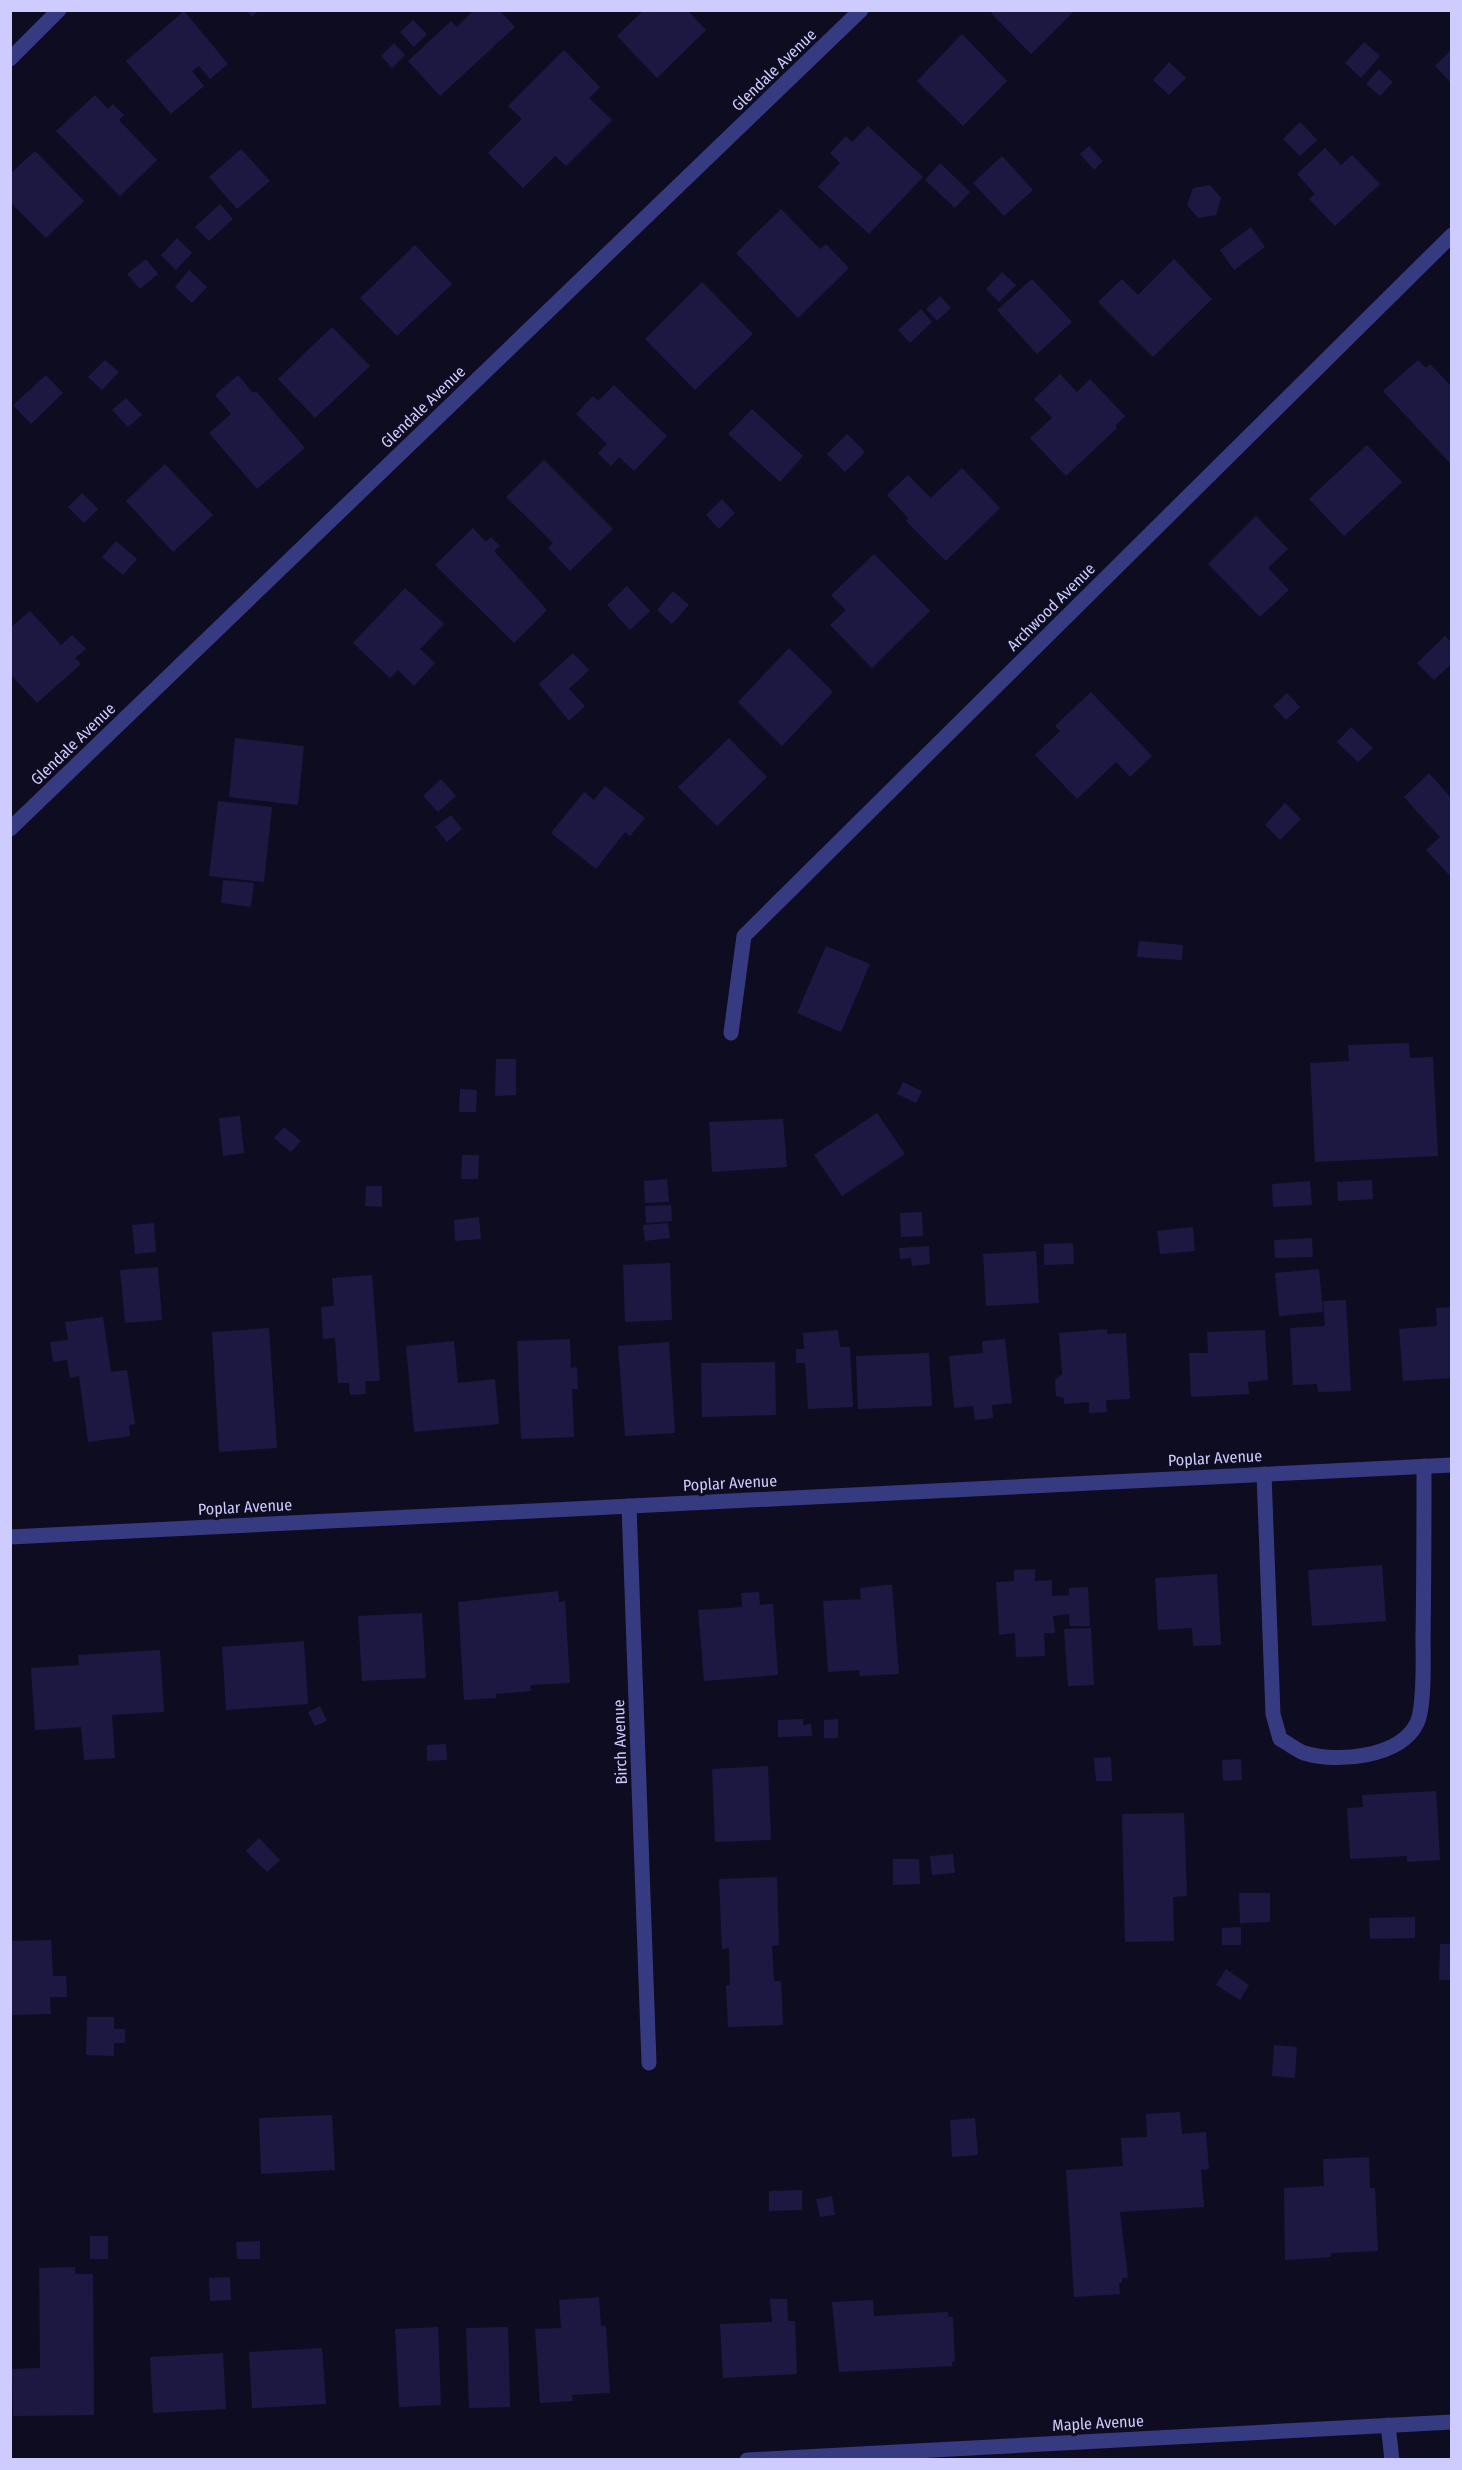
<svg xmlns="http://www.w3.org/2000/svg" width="1462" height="2470" font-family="'Fira Sans Condensed',sans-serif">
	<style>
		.building { fill: #1d1842 }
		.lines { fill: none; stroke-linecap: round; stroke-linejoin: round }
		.minor { stroke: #363a81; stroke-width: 15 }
		.labels { text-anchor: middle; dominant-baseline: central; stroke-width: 6; stroke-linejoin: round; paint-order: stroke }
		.street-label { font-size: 16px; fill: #ceccff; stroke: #0e0c21 }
	</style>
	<rect width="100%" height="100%" fill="#0e0c21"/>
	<g class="building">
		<polygon points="246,10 259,10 252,17"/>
		<polygon points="474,10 499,10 515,27 440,96 408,61 451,21 457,27"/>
		<polygon points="644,10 687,10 706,30 657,78 617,36"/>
		<polygon points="994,10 1075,10 1031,54 991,13"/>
		<polygon points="184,11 228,64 210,79 199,66 192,71 204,86 171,114 126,61"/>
		<polygon points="413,20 427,34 414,47 400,32"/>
		<polygon points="962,34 1007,81 963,126 917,81"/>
		<polygon points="1364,42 1380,56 1361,78 1345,63"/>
		<polygon points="394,43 405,55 392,68 381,56"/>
		<polygon points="1452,49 1452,84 1435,66"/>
		<polygon points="564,50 600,87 589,98 612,120 566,166 555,156 523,188 488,153 522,119 508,106"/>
		<polygon points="1169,62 1186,78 1169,95 1153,80"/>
		<polygon points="1379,69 1393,82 1380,96 1366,84"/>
		<polygon points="95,95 108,109 113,104 124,115 119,120 157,160 120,196 56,131"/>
		<polygon points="1300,122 1317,140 1300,156 1283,139"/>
		<polygon points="868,126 923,177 869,234 818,187 840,163 830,153 846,136 852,142"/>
		<polygon points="1089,146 1103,161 1094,170 1080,154"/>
		<polygon points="1325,148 1341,165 1352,155 1380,184 1335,226 1309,199 1315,194 1297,174"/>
		<polygon points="241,149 270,181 237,209 209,177"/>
		<polygon points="35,151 84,201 46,238 10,202 10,174"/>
		<polygon points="1002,156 1033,190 1004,216 973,183"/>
		<polygon points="940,163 970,192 955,208 925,180"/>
		<polygon points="1210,185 1221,198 1216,215 1198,218 1187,205 1193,188"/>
		<polygon points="220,204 233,219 209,241 195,227"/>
		<polygon points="781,209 820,249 826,244 849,268 798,318 736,253"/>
		<polygon points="1251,227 1265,247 1234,270 1220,250"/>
		<polygon points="177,238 192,253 176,270 161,255"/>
		<polygon points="415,245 452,284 397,336 360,298"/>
		<polygon points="146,259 158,274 140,289 127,274"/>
		<polygon points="1174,259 1212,299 1153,357 1098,302 1122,279 1138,295"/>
		<polygon points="189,270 207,287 192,303 175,287"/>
		<polygon points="1002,272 1016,285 999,302 986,289"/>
		<polygon points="1032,279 1072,322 1037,354 997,310"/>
		<polygon points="702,282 753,334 695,390 645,339"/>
		<polygon points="940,296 951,308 937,321 926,309"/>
		<polygon points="921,309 932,322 910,343 898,330"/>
		<polygon points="332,327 370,366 315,418 278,379"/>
		<polygon points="105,360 119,372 102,390 88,377"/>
		<polygon points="1418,360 1426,368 1430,364 1452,387 1450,463 1383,391"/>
		<polygon points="1060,374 1077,392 1090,379 1125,416 1115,426 1117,428 1066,476 1030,438 1052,418 1034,399"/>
		<polygon points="46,375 63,393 31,424 13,405"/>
		<polygon points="238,375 253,393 256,391 305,448 257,489 209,433 231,414 215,395"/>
		<polygon points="614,385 667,436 634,471 619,457 611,466 598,453 607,444 576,414 593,396 598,401"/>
		<polygon points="126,398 142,415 128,427 112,410"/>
		<polygon points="752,409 803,456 780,482 728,434"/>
		<polygon points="847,434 865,452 845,472 827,454"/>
		<polygon points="1367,445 1402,482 1344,536 1309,499"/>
		<polygon points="544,460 613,529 570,571 548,548 553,543 506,497"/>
		<polygon points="165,464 213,515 173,552 126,501"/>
		<polygon points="962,468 1000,508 946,561 906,521 908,518 887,495 908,475 931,498"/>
		<polygon points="82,493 98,509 84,523 68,507"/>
		<polygon points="722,499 735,513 719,529 706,515"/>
		<polygon points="1256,516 1288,549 1268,568 1289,590 1260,617 1208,564"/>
		<polygon points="473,528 486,542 491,537 500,546 494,551 547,610 514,643 435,565"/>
		<polygon points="116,541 137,559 123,575 102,557"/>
		<polygon points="874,554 930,611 872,668 830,625 846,610 831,595"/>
		<polygon points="627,586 650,611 630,630 607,605"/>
		<polygon points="405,588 444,624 420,649 435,663 414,686 398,670 390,678 353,643"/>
		<polygon points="673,591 689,605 672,624 657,610"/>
		<polygon points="30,611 61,645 72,635 86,649 75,658 81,664 37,703 10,674 10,628"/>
		<polygon points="1445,636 1452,643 1452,663 1434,680 1417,663"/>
		<polygon points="789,648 833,692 782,746 738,702"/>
		<polygon points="573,653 589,670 569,689 585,706 569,721 539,684"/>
		<polygon points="1091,692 1152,756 1130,777 1116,762 1077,799 1035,755 1060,731 1055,726"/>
		<polygon points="1287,693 1300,707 1286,720 1273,706"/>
		<polygon points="1351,727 1373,748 1358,762 1337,742"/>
		<polygon points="235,738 304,746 298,805 229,797"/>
		<polygon points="729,738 767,777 717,826 678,787"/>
		<polygon points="1429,773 1452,799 1452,878 1426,850 1440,837 1404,797"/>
		<polygon points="441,779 456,796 438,812 423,796"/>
		<polygon points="605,786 645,818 630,836 625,832 596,869 551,833 584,792 594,800"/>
		<polygon points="218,801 272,807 264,882 209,876"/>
		<polygon points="1285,803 1301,819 1280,840 1265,825"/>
		<polygon points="451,815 462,829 447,842 435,827"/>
		<polygon points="223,880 254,883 251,907 221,903"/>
		<polygon points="1139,941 1183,945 1182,960 1137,957"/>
		<polygon points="826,946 870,964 841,1032 797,1013"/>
		<polygon points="1409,1043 1410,1058 1433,1057 1438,1156 1315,1162 1310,1063 1349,1061 1348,1045"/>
		<polygon points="496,1059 516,1059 516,1095 495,1096"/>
		<polygon points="903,1082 922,1091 916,1103 897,1094"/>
		<polygon points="460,1089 477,1090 476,1112 459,1112"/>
		<polygon points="877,1113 905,1154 842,1196 814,1155"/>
		<polygon points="240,1116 244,1153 223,1156 219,1118"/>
		<polygon points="783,1119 787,1167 712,1172 709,1122"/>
		<polygon points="284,1127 301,1141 291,1152 274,1138"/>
		<polygon points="462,1155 479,1155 478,1179 461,1179"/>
		<polygon points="667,1179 669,1202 645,1203 644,1181"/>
		<polygon points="1372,1180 1373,1199 1338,1201 1337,1182"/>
		<polygon points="1310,1181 1312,1205 1273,1207 1272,1184"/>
		<polygon points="366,1186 382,1186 382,1207 365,1206"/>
		<polygon points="671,1205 672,1221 646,1223 645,1206"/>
		<polygon points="922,1212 923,1236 901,1237 900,1213"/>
		<polygon points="479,1217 481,1239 455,1241 454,1220"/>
		<polygon points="154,1223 156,1252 135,1254 132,1225"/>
		<polygon points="668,1223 670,1238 645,1241 643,1225"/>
		<polygon points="1193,1227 1195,1251 1160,1254 1157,1231"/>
		<polygon points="1312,1238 1313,1257 1275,1258 1274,1240"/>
		<polygon points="1073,1243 1074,1264 1044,1265 1044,1244"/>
		<polygon points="929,1246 930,1264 912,1266 911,1258 900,1259 899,1248"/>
		<polygon points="1036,1251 1039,1303 986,1306 983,1254"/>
		<polygon points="670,1263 672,1320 625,1322 623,1265"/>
		<polygon points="158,1267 162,1320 125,1323 120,1270"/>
		<polygon points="1319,1269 1323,1312 1279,1316 1275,1273"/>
		<polygon points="372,1275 380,1381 365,1381 366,1394 350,1395 349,1383 338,1383 335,1338 323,1339 321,1307 334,1306 332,1278"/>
		<polygon points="1346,1300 1351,1391 1318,1392 1317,1384 1293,1385 1290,1328 1325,1326 1323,1301"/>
		<polygon points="1452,1307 1452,1378 1403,1381 1399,1329 1437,1326 1436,1308"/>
		<polygon points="103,1317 111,1372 127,1370 135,1424 129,1425 130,1436 88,1442 79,1376 70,1378 67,1360 53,1362 50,1342 68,1340 65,1322"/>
		<polygon points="269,1328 277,1448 219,1452 212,1332"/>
		<polygon points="1107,1329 1107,1334 1126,1333 1130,1399 1106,1400 1107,1412 1093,1413 1089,1413 1089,1402 1064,1404 1064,1398 1056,1396 1055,1380 1062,1374 1059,1333"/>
		<polygon points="838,1330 840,1347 850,1347 853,1407 808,1409 805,1363 796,1363 796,1349 804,1349 803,1333"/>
		<polygon points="1265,1330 1268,1380 1248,1382 1249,1394 1191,1397 1189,1353 1208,1353 1207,1332"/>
		<polygon points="570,1339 571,1368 577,1367 578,1389 572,1389 574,1437 521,1439 517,1341"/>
		<polygon points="1005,1339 1012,1403 992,1405 993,1418 975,1420 973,1406 954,1408 949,1356 983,1353 982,1341"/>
		<polygon points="454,1341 458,1383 495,1379 499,1424 414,1432 406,1346"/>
		<polygon points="669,1342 675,1433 625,1436 618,1346"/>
		<polygon points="929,1353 932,1406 858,1409 856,1356"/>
		<polygon points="775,1362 776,1415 702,1417 701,1363"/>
		<polygon points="1382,1565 1386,1621 1312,1626 1308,1570"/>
		<polygon points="1035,1569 1035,1581 1052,1580 1052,1596 1069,1595 1069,1588 1088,1587 1090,1626 1070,1626 1069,1614 1053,1616 1055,1633 1044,1633 1045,1656 1016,1657 1015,1633 999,1635 996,1582 1014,1581 1014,1570"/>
		<polygon points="1217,1574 1221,1645 1193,1646 1192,1628 1158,1630 1155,1578"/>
		<polygon points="885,1585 892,1585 899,1674 860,1676 859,1670 828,1672 823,1601 861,1599 860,1588"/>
		<polygon points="558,1591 559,1602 565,1601 570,1683 530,1685 531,1691 496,1694 496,1698 464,1700 458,1602"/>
		<polygon points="759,1592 760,1605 773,1604 778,1675 704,1681 698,1610 742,1607 741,1593"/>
		<polygon points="422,1613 426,1678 362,1681 358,1616"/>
		<polygon points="1091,1628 1094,1685 1068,1686 1064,1629"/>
		<polygon points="304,1641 308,1704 226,1710 222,1647"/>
		<polygon points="160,1650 164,1712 112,1715 115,1758 84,1760 81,1727 35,1730 31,1668 79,1665 78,1655"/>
		<polygon points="320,1706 327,1721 315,1726 308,1712"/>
		<polygon points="803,1719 803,1725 811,1724 812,1736 778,1737 778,1720"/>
		<polygon points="838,1719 838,1738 824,1738 824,1720"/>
		<polygon points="446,1744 447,1760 427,1761 427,1745"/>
		<polygon points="1111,1757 1112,1781 1096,1781 1094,1758"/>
		<polygon points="1241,1759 1242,1780 1223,1781 1222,1760"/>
		<polygon points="768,1766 771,1840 715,1842 712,1769"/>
		<polygon points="1436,1791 1440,1860 1407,1862 1407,1856 1350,1859 1347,1808 1363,1807 1362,1795"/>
		<polygon points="1184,1813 1187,1896 1173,1897 1174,1941 1125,1942 1122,1814"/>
		<polygon points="259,1838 280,1860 267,1872 246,1851"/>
		<polygon points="953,1854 955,1873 932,1875 930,1856"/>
		<polygon points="893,1859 919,1859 920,1884 893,1885"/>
		<polygon points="777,1877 779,1945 772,1946 774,1981 781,1981 783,2025 728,2027 726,1985 730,1985 729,1948 722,1949 719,1879"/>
		<polygon points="1239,1893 1270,1893 1270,1922 1240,1923"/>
		<polygon points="1415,1917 1415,1938 1370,1939 1369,1918"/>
		<polygon points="1241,1927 1241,1945 1222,1945 1222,1928"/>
		<polygon points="51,1940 53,1976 66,1976 67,1997 50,1997 51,2014 10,2015 10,1941"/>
		<polygon points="1440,1944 1452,1944 1452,1980 1439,1980"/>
		<polygon points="1226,1969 1249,1985 1240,2000 1216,1985"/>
		<polygon points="87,2017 114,2017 114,2029 125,2029 125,2043 114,2043 114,2056 86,2055"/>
		<polygon points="1274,2045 1297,2047 1295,2078 1272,2076"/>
		<polygon points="1180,2112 1182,2134 1206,2132 1209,2169 1201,2170 1204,2207 1120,2212 1128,2278 1122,2278 1122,2283 1119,2283 1120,2294 1074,2297 1066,2170 1123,2166 1121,2138 1147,2137 1146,2114"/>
		<polygon points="332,2115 335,2170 261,2174 259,2118"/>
		<polygon points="975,2118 978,2155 952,2157 950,2120"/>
		<polygon points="1369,2157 1370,2188 1375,2188 1378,2251 1331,2253 1331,2257 1285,2260 1284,2188 1324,2186 1323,2159"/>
		<polygon points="802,2190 802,2210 769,2211 769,2191"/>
		<polygon points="832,2196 835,2215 820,2217 816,2199"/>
		<rect x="90" y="2236" width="18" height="23"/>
		<polygon points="260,2241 260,2259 237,2259 236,2242"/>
		<polygon points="75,2267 75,2274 93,2274 94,2415 13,2416 12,2369 40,2368 39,2268"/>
		<polygon points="230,2277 231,2300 210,2301 209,2278"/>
		<polygon points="599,2297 601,2326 606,2326 610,2393 572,2395 573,2401 540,2403 535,2329 561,2328 559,2300"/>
		<polygon points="770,2299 787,2299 788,2321 795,2321 797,2374 723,2378 720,2324 772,2322"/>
		<polygon points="873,2300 874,2316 948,2312 948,2317 953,2317 955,2361 952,2362 952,2366 839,2372 832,2302"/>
		<polygon points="438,2327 441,2405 399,2407 395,2329"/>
		<polygon points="508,2327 510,2407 469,2408 466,2328"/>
		<polygon points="322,2348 326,2404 252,2408 249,2352"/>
		<polygon points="223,2353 226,2409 153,2413 150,2357"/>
	</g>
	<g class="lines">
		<g class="minor">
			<polyline points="10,59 59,10"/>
			<polyline points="10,829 861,10"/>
			<polyline points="731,1033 744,936 1452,235"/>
			<path d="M1264,1474l9,240 7,25c8,4 16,11 24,14 32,10 96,5 113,-30 8,-18 6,-65 6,-86 1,-57 1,-114 1,-171"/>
			<polyline points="629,1506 649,2063"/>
			<polyline points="10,1537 1452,1465"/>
			<polyline points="1388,2425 1392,2460"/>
			<polyline points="747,2460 1452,2422"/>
		</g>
	</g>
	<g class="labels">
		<g class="street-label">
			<text transform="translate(774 70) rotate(-44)">Glendale Avenue</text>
			<text transform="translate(423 407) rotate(-44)">Glendale Avenue</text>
			<text transform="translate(1051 607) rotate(-45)">Archwood Avenue</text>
			<text transform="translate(73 744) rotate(-44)">Glendale Avenue</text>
			<text transform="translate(1215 1458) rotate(-3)">Poplar Avenue</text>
			<text transform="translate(730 1483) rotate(-3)">Poplar Avenue</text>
			<text transform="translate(245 1507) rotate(-3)">Poplar Avenue</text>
			<text transform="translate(620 1742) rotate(-92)">Birch Avenue</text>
			<text transform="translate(1098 2423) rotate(-3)">Maple Avenue</text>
		</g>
	</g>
	<rect width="1462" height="2470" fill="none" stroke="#ceccff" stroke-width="24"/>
</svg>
